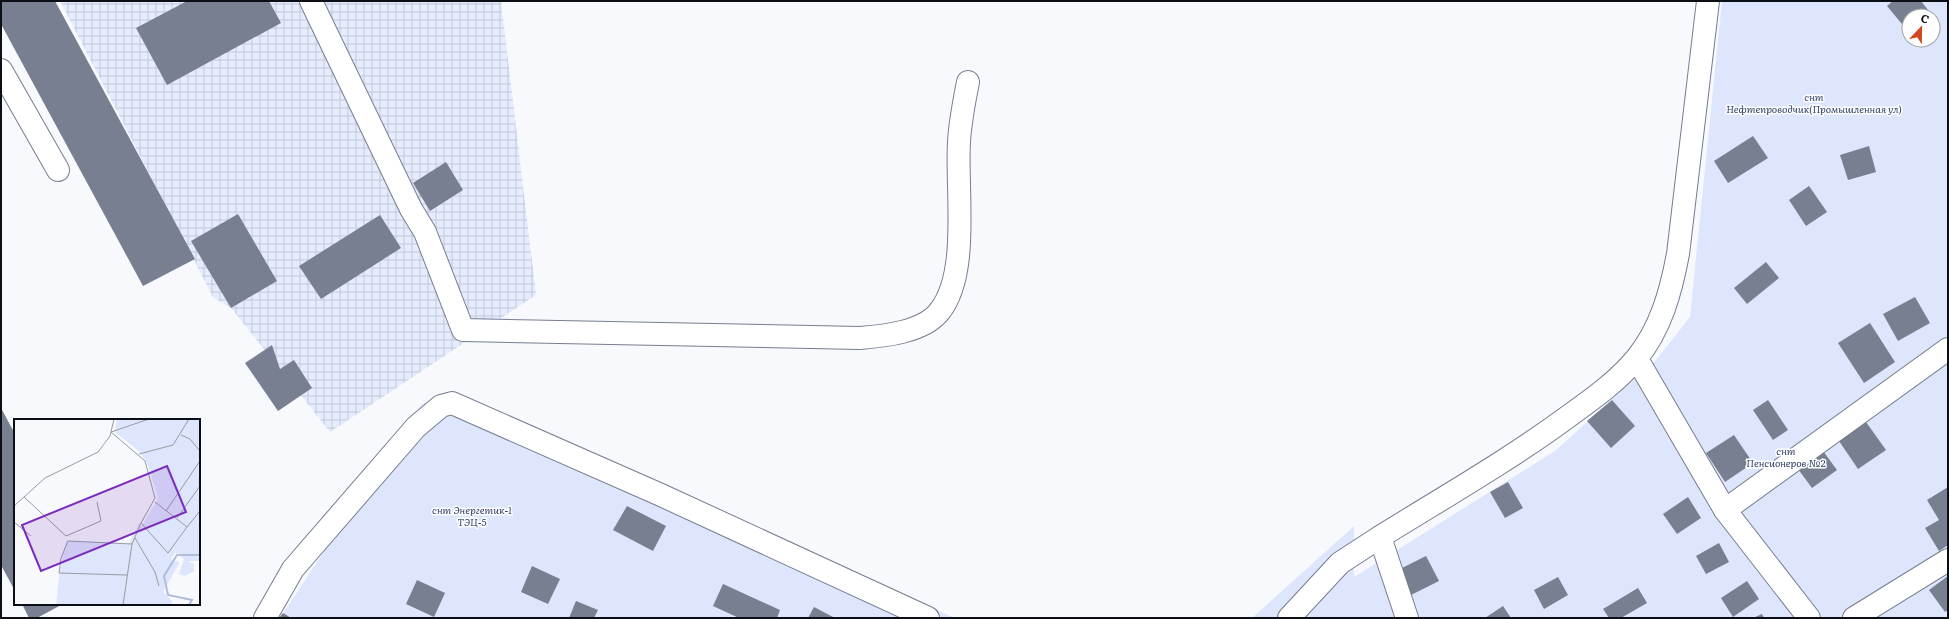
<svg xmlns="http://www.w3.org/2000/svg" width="1949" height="619" font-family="Literata,serif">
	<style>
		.industrial { fill: url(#industrial-grid) }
		.green { fill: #dde6fd; fill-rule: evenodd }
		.building { fill: #777f91 }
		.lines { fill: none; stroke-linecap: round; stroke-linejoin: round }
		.minor-casing { stroke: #767d8f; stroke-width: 24 }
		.minor { stroke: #fff; stroke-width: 22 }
		.labels { text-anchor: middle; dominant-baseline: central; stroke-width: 3; stroke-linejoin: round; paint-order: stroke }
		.park-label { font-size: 10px; font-style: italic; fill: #314068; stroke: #fff }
		.inset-river { fill: none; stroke: #b1bdd9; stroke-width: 2 }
		.inset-road { fill: none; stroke: #999ba0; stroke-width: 1 }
		.view { fill: #7b2cbf; fill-opacity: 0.15; stroke: #7b2cbf; stroke-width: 2 }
		.inset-edge { fill: none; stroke: #0c0e15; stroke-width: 2 }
	</style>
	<defs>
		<pattern id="industrial-grid" width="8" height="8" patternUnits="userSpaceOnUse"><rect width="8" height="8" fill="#e5ecfd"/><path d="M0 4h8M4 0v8" fill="none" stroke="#c3c9d8"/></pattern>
	</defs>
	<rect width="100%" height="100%" fill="#f7f9fd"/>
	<polygon class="industrial" points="60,1 501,1 536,295 330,432 231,308 213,297"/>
	<g class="green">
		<path d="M1722,1h226v617h-696l102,-92v51l201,-126 101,-91 34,-43zM1909,16h24v24h-24z"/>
		<polygon points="447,392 955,618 280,618 421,405"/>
	</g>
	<g class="building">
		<polygon points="1,1 55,1 195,259 143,286 1,24"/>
		<polygon points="187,1 269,1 281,23 167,85 136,28"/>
		<polygon points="1893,1 1921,1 1928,10 1921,16 1909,16 1909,26 1906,29 1887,6"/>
		<polygon points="1753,136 1768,158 1728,183 1714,161"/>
		<polygon points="1869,146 1876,172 1848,180 1840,155"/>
		<polygon points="446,162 463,190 430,211 413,183"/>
		<polygon points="1809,186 1827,212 1806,226 1789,200"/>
		<polygon points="238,214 277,281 231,308 191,241"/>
		<polygon points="380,215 401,248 321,299 299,266"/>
		<polygon points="1766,262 1779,278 1747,304 1734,288"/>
		<polygon points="1915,297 1930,323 1898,341 1883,314"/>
		<polygon points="1870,323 1895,362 1864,383 1838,343"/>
		<polygon points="272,345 280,369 294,360 312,388 278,411 245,363"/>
		<polygon points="1612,400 1635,426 1611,448 1587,421"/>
		<polygon points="1768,400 1788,430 1773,440 1753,410"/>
		<polygon points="1,408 15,434 15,591 1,565"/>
		<polygon points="1866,422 1886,450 1858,469 1839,441"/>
		<polygon points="1734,435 1753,463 1725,482 1706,453"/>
		<polygon points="1823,451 1837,470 1812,488 1798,469"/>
		<polygon points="1508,482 1523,508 1505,518 1490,492"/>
		<polygon points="1948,487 1948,545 1939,551 1925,528 1939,520 1927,500"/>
		<polygon points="1688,497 1701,518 1677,534 1663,514"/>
		<polygon points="627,506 666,526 653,551 613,530"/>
		<polygon points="1719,543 1729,562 1706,574 1696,556"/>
		<polygon points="1426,556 1439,581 1411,595 1398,570"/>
		<polygon points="532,566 560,579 548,604 521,592"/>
		<polygon points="1948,576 1948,610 1945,612 1929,590"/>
		<polygon points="1558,577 1568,595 1544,609 1534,590"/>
		<polygon points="417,580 445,593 434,617 406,604"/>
		<polygon points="1747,581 1759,599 1733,617 1721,598"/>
		<polygon points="723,584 780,610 777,618 739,618 713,606"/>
		<polygon points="1638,588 1647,603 1621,618 1609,618 1603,609"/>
		<polygon points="576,601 598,610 594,618 569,618"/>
		<polygon points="22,604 63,604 37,618 29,618"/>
		<polygon points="1503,606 1511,618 1485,618"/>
		<polygon points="814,607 835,618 808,618"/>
		<polygon points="283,613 291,618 279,618"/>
		<polygon points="1762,614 1764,618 1753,618"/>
	</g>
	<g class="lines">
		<defs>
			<g id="minor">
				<path d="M311,1l100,208 14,23 38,98 397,8c25,-2 63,-6 79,-26 31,-37 17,-122 20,-170 1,-20 5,-40 9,-60"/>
				<polyline points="1,70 58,170"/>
				<polyline points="1637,359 1725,510 1809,618"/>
				<polyline points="1725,510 1948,349"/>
				<polyline points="265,618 293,569 416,427 441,406 452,403 661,495 928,618"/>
				<polyline points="1289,618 1340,563 1380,537"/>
				<path d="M1407,618l-27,-81c61,-38 124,-74 182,-116 26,-19 53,-37 74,-62 25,-30 35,-68 42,-105l30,-253"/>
				<polyline points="1854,618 1948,560"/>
			</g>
		</defs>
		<use href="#minor" class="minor-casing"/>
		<use href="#minor" class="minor"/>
	</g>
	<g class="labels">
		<g class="park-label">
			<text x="1814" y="96">снт<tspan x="1814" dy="12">Нефтепроводчик(Промышленная ул)</tspan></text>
			<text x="1786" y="450">снт<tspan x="1786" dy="12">Пенсионеров №2</tspan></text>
			<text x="472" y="509">снт Энергетик-1<tspan x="472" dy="12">ТЭЦ-5</tspan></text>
		</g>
	</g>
	<g transform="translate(14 419)">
		<rect width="186" height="186" fill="#f7f9fd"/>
		<path d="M103,0h83v142h-12l6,3v7l-9,5 -6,-2 5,-15 -3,-2 2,-3 -8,-1 -4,7 9,2 -17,30 10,10 -3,1 5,2h-119l4,-37 6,-27 63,2 10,-20 2,4 15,-25 2,-4 -10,-33 -8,-13 -25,-20z" fill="#dde6fd"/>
		<path class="inset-river" d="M175,186l3,-5 -24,-5 -4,-19 13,-21h23"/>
		<path class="inset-road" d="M97,13l34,29 10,37 -14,25 27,30 19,-26 -32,-25M97,13l38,-13M167,16l9,4 10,12M125,35l34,-9 16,-26M10,78l42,39 35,-15 -4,-19M0,87l31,-28 53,-26 12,-16 4,-17M152,92l34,-50M163,99l23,-32M0,103l17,14M173,108l13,-16M121,119l20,34 4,14M113,156l-68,-2 2,-15 7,-17 64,3M109,186l9,-61 9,-21"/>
		<path class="view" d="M153,47l19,46 -145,59 -19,-46z"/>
		<rect width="186" height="186" class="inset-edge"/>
	</g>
	<rect width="1949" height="619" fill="none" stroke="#0c0e15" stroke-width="4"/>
	<g transform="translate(1921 28) rotate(22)"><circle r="19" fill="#ffffff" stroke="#9e9fa1"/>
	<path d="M0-3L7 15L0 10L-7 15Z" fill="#d14723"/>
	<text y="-6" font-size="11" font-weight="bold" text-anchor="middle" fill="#0c0e15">С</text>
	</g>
</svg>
